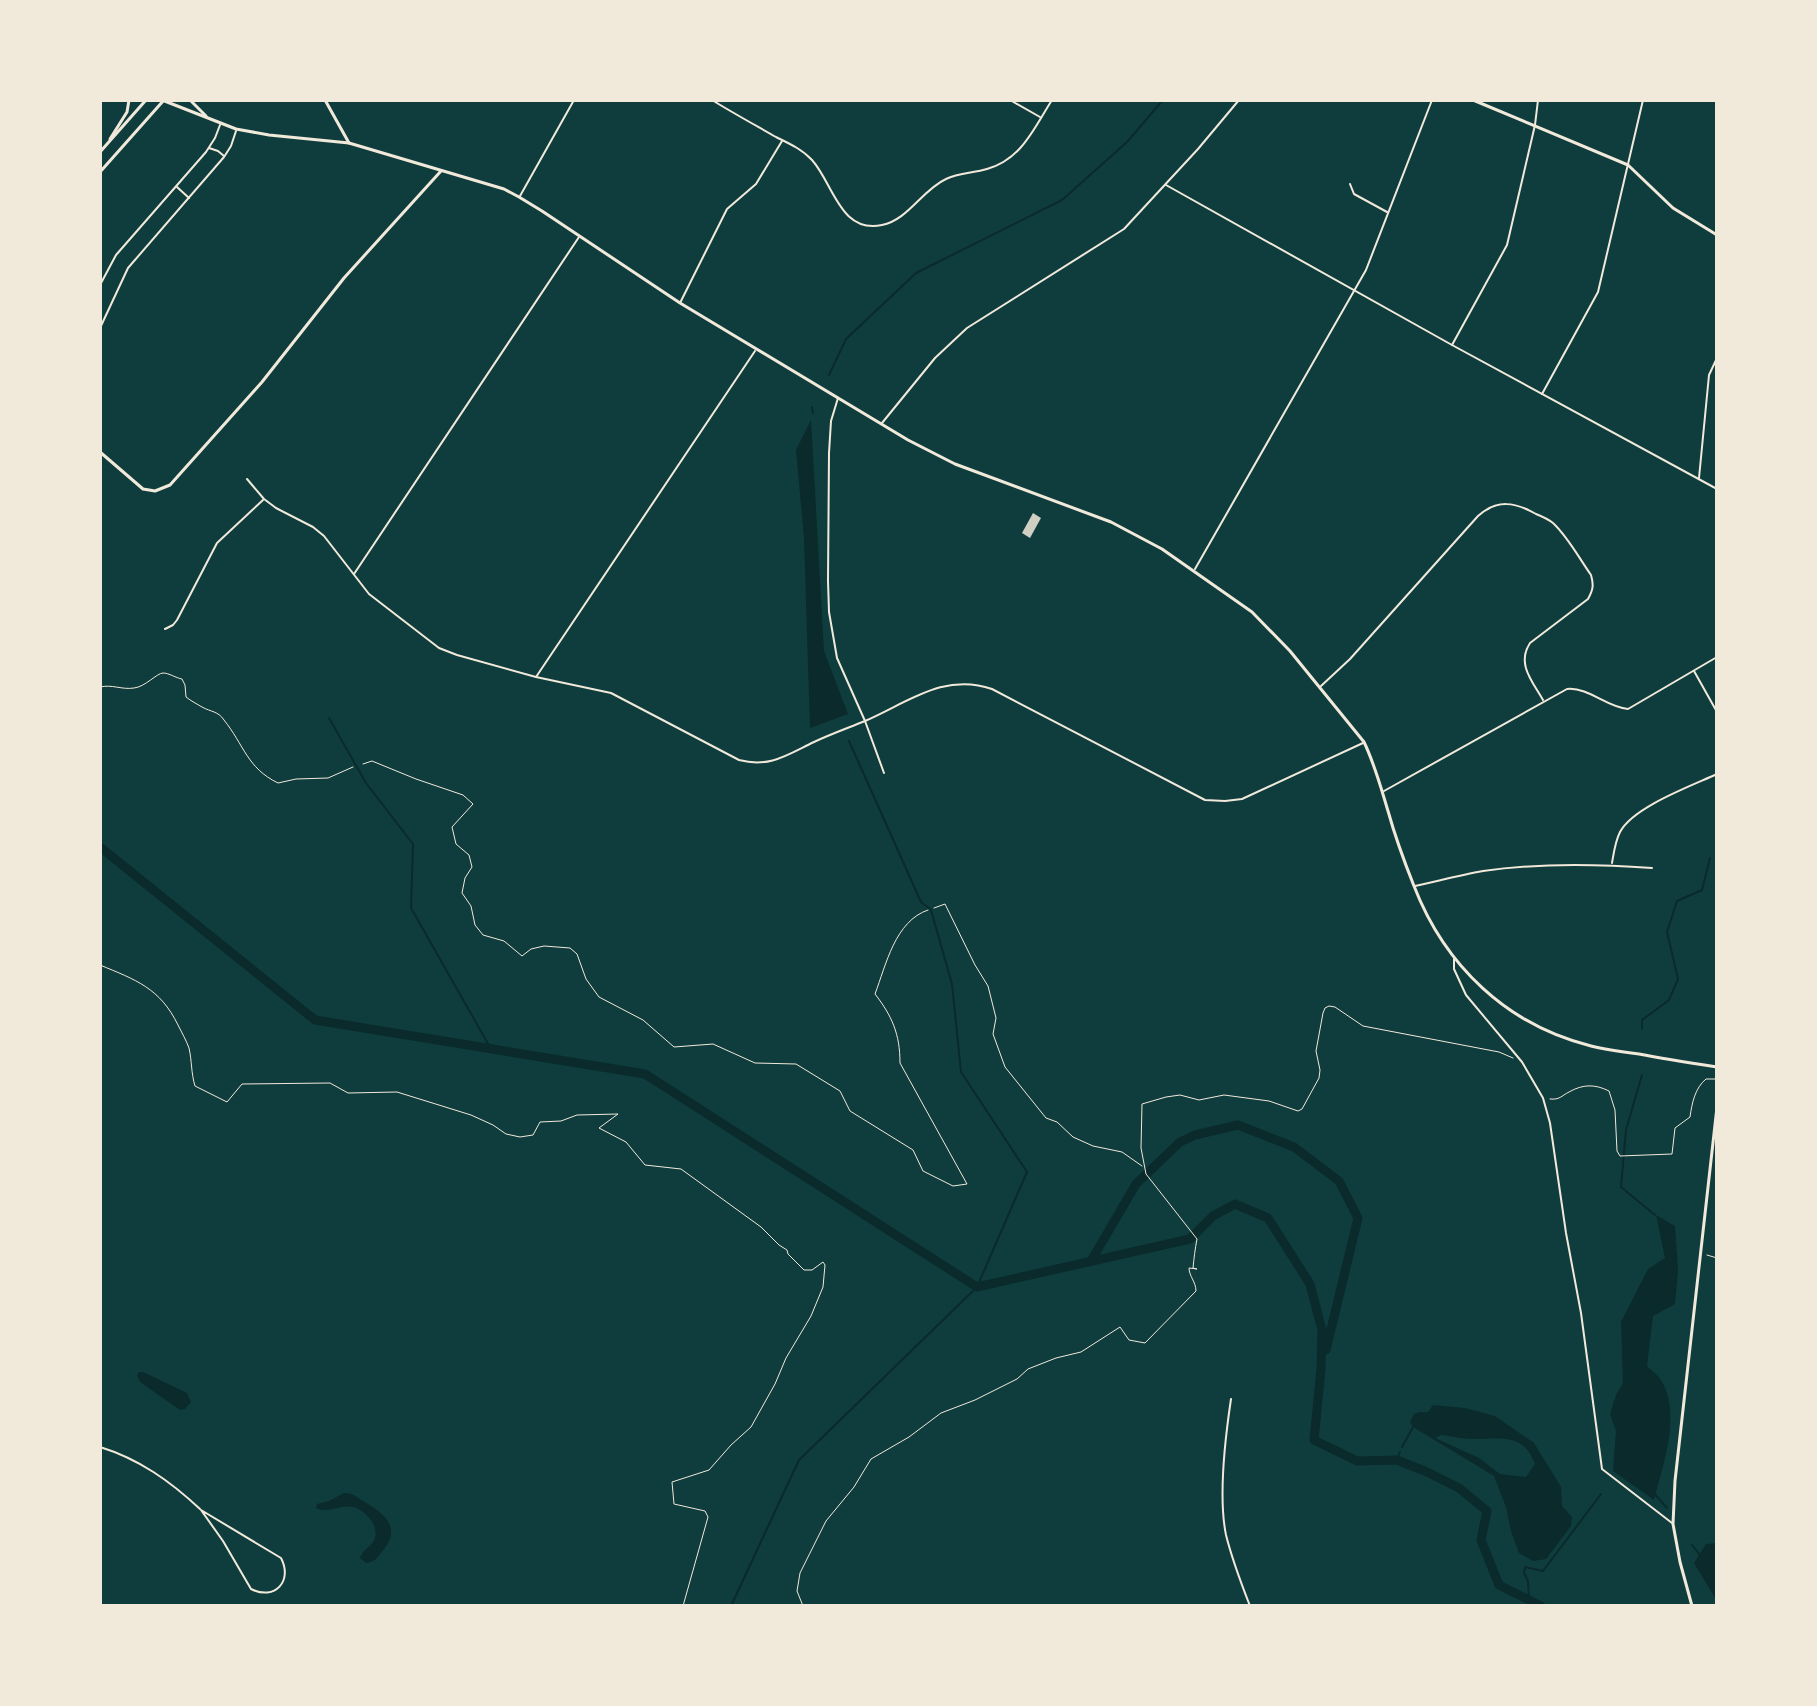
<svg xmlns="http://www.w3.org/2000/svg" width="1817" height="1706" font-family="Jost,sans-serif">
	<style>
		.water { fill: #0a2a2b; fill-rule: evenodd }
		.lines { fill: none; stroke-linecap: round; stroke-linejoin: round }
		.stream { stroke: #0a2a2b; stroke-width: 2 }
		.river { stroke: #0a2a2b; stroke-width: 9 }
		.building { fill: #cfcfc3 }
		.path { stroke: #f1e9da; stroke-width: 1 }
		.minor { stroke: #f1e9da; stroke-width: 2 }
		.tertiary { stroke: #f1e9da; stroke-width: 3 }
		.secondary { stroke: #f1e9da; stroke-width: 3 }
		.primary { stroke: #f1e9da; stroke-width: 3 }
		.trunk { stroke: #f1e9da; stroke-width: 3 }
	</style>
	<rect width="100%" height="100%" fill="#0f3d3e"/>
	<g class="water">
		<polygon points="811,420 824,651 848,714 810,728 804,538 796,450"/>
		<path d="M1656,1215l19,11 3,44 -3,34 -22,12 -6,50c5,5 10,8 14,14 21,34 2,84 -7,120l-41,-29 3,-40 -6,-17 6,-19 7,-12 -2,-61 27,-53 17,-11z"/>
		<polygon points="139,1372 143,1372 187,1393 191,1402 185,1409 180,1410 140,1382 137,1375"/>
		<path d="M1433,1405l32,3 30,8 39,27 27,44 1,19 10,11 -1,9 -25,33 -13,2 -14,-8 -8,-22 -5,-24 -12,-31 -81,-49 -3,-5 4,-8 6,-2h8zM1441,1435c11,1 22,4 33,4 27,0 50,-6 61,25l-9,13 -26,-3 -21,-16 -44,-20z"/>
		<path d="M344,1493c9,0 11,3 17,7 23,13 43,27 20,53 -5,6 -7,9 -15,10l-6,-5c3,-10 12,-11 15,-20 2,-7 -1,-14 -5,-19 -21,-26 -37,-2 -54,-11l1,-4 12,-3z"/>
		<polygon points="1717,1543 1717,1601 1694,1563 1706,1544"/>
	</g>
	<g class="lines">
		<g class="stream">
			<polyline points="829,375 846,339 916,273 1062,200 1127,142 1163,100"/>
			<polyline points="812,407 813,413"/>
			<polyline points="329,718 366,783 413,844 411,908 491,1049"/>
			<polyline points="1642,1029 1642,1020 1669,1000 1678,979 1667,932 1677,901 1702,890 1710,858"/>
			<polyline points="1642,1075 1626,1130 1621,1187 1655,1215"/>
			<polyline points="1402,1447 1413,1427"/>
			<polyline points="1397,1460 1400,1452"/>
			<polyline points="1655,1494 1667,1508"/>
			<polyline points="1692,1545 1700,1555"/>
			<polyline points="1529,1600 1528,1581 1524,1573 1525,1567 1543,1571 1601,1494"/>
			<polyline points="731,1606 799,1460 977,1287 1027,1172 961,1072 952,984 931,910 921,902 849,741"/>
		</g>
		<g class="river">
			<polyline points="100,847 315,1020 645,1074 977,1287 1190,1239 1213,1216 1235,1204 1268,1218 1310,1284 1322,1330 1321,1369 1314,1440 1357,1461 1397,1460 1427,1472 1459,1488 1487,1511 1481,1540 1499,1585 1541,1606"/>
			<polyline points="1091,1261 1136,1184 1180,1142 1195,1135 1238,1125 1294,1147 1339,1181 1358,1218 1326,1350"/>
		</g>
	</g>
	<polygon class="building" points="1033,513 1041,518 1030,538 1022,533"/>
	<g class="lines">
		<g class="path">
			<path d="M100,687c12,-3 22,3 34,1 11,-1 23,-15 29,-15 6,0 13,5 19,6l3,6 1,12c5,4 11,7 16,10 9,5 16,4 22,13 20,25 23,48 54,63l18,-4 32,-1 25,-11"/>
			<path d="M363,764l9,-3 44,18 47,16 10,9 -21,23 4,17 13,11 3,12 -7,11 -3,15 9,13 4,19 8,10 21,6 18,15 9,-7 13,-3 26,2 7,6 9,25 13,18 44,23 31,27 39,-3 42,19 41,1 44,27 10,20 63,39 10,21 30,15 14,-2 -67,-121c0,-29 -8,-47 -25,-69 11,-29 20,-73 53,-84"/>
			<polyline points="934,908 945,904 975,965 988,986 996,1018 993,1034 1005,1067 1046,1118 1057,1122 1073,1137 1093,1146 1122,1152 1142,1166"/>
			<path d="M100,965c36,15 60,23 78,60 4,8 8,15 11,23 3,13 2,25 6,38l32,16 15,-18 88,-1 18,10 49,-1 74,23 22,10 13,9 14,3 13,-2 7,-13 21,-1 16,-6 41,-1 -19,14 27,14 19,23 36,4 80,58 18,18 8,5 1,4 16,16h8l11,-8 2,3 -2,22 -12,29 -25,42 -11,26 -24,43 -20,18 -22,25 -37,12 2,22 31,7 3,6 -25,89"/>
			<path d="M1550,1099c10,1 11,-3 19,-7 14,-8 26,-8 40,-1l6,19 2,41 3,5 52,-2 3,-26 15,-11c2,-14 5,-29 16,-38h11"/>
			<polyline points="1707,1255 1717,1258"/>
			<path d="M803,1606l-6,-15 3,-18 26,-52 28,-34 17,-28 38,-22 32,-24 34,-13 42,-21 11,-10 28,-11 25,-6 39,-25 9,13 16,3 51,-52c0,-9 -7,-15 -7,-23l8,1 -4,-1c1,-10 2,-19 4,-29l-51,-65 -5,-26 1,-44 24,-7 14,-2 19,5 25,-5 45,6 29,10 4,-2 17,-31 1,-8 -4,-19 7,-38 2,-5 4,-2 6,1 28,19 136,26 14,6"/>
		</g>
		<g class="minor">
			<path d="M712,100c21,13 43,25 64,37 12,6 26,12 36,23 21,23 28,74 70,65 26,-5 40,-35 64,-46 12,-6 28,-6 41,-10 35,-10 47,-41 65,-69"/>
			<polyline points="1010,100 1040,117"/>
			<polyline points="209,148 218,151 224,156"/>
			<polyline points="1350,184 1354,194 1387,212"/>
			<polyline points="1166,185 1452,345 1717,489"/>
			<polyline points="177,187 189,198"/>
			<polyline points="520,196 574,100"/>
			<polyline points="100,285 116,255 206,152 215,138 220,125"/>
			<polyline points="680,303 727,209 756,184 782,141"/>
			<polyline points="100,328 128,268 224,157 231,146 236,131"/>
			<polyline points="1452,345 1507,245 1535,125 1538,100"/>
			<polyline points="1542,394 1598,292 1643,100"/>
			<polyline points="838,398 831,421 829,453 828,581 829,612 837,658 865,721 884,773"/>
			<polyline points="882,423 935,358 967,328 1124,229 1198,149 1239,100"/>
			<polyline points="1699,478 1709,375 1717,358"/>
			<path d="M247,479l17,20 12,9 37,19 11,9 45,58 70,54 18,7 79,22 75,16 128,67c31,8 48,-5 75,-18 17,-8 34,-14 51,-21 42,-18 79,-49 127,-32l213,111 20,1 17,-2 121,-56"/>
			<polyline points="1195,569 1366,270 1432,100"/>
			<polyline points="354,574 579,237"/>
			<polyline points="165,629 173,625 177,620 217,543 263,500"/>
			<polyline points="1694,671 1717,712"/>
			<polyline points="536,677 755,351"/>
			<path d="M1321,686l29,-27 128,-143c19,-17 37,-14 58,-2 5,2 12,5 17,9 15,14 26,35 38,52 3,10 2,15 -3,24l-58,44c-14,21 3,39 13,57"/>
			<path d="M1384,791l183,-102c22,-2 39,18 61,20l89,-52"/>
			<path d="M1612,863c2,-11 3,-21 8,-31 13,-25 71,-46 97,-58"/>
			<path d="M1415,886c23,-5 45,-11 68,-15 54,-8 114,-7 169,-3"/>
			<polyline points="1454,959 1454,969 1466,995 1522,1062 1543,1098 1550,1123 1566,1233 1581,1313 1602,1469 1672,1523"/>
			<path d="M1231,1399c-6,40 -13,97 -5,136 6,24 15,48 24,71"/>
			<path d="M100,1447c39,12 70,34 100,62"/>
			<path d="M201,1510l80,48c12,23 -6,43 -30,31l-28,-48z"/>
		</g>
		<g class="tertiary">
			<polyline points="325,100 349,143"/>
			<polyline points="1473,100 1628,165 1673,208 1717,235"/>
			<polyline points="100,452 143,489 155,491 170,485 262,382 344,278 441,171"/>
		</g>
		<g class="secondary">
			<path d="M162,100l74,29 33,6 80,8 155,46 15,8 23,14 138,92 228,137 47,24 156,58 51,27 90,63 38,39 74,91c11,23 17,46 24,69 7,25 16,50 26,75 31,80 93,139 177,160 16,4 32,6 48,8 26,5 52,9 78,13"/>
			<polyline points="190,100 206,116"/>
			<polyline points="110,139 127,112 129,100"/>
		</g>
		<polyline class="primary" points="1692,1606 1680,1562 1673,1524 1675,1481 1717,1107"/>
		<g class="trunk">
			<polyline points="100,152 146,100"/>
			<polyline points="100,172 164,100"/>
		</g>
	</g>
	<rect width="1817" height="1706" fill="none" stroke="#f1e9da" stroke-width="204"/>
</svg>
